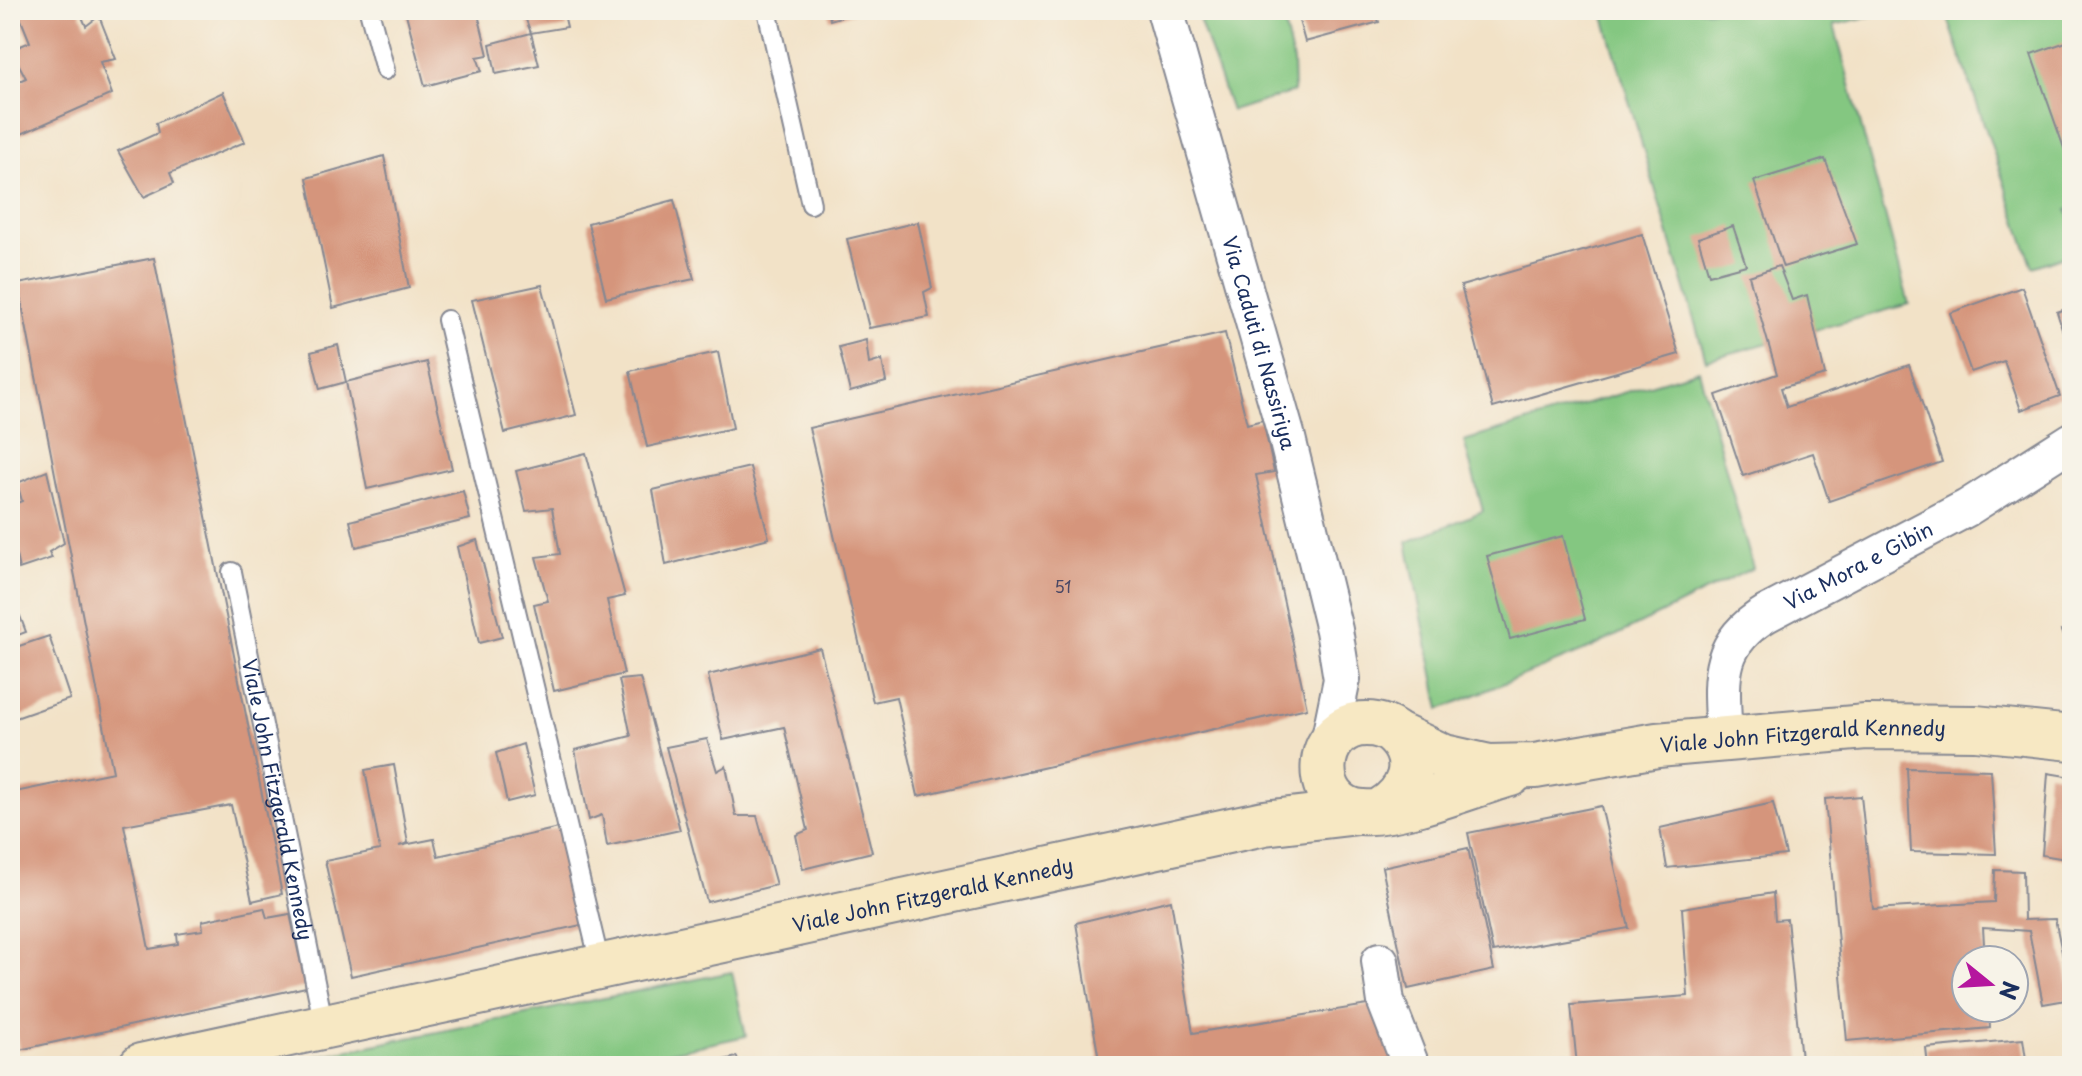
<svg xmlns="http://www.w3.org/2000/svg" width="2082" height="1076" font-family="'Playpen Sans',sans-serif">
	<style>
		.green { fill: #84c781; stroke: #507b70; stroke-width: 2 }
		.building { fill: #d5957b }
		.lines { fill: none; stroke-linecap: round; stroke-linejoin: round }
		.service-casing { stroke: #868892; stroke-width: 22 }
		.minor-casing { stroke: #868892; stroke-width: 40 }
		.secondary-casing { stroke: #868892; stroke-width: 48 }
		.service { stroke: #fff; stroke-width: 18 }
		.minor { stroke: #fff; stroke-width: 36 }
		.secondary { stroke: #f7e8c3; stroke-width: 44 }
		.labels { text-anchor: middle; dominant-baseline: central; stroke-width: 7; stroke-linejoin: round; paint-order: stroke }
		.number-label { font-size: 16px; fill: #4a4865 }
		.street-label { font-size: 20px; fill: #1b2f5e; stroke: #f7f3e8 }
	</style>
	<rect width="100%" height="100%" fill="#f7f3e8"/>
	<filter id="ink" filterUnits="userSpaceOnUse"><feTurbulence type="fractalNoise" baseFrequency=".0125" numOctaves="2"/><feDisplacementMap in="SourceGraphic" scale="16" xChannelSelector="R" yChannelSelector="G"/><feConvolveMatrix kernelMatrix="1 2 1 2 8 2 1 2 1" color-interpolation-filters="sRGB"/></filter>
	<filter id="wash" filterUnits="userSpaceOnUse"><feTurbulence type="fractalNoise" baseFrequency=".006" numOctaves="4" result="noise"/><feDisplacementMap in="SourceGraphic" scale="32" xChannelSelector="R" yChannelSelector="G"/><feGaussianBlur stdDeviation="1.8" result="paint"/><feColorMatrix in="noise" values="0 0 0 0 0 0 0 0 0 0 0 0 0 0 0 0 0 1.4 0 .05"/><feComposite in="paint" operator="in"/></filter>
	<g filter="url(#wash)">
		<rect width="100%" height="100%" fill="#f2e2c7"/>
		<g class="green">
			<polygon points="1196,10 1281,10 1293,62 1294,92 1231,111"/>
			<polygon points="1602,10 1895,10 1834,25 1909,304 1706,360"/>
			<polygon points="1945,10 2072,10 2072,209 2067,210 2072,221 2072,253 2033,267"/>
			<polygon points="1699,370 1753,568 1591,648 1440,709 1407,542 1483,511 1464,441"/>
			<polygon points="732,972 746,1036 606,1066 270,1066"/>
		</g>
		<g id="blocks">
			<g class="building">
				<polygon points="17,10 79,10 86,26 99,16 116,59 100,62 112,94 10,139 10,85 26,78 11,50 30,42"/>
				<polygon points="405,10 477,10 488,55 477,57 482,71 425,86"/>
				<polygon points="550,10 563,10 567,27 531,33 525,17"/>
				<polygon points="828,10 860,10 860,11 830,20"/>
				<polygon points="1296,10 1375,10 1379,22 1305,42"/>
				<polygon points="531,33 539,65 496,74 490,44"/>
				<polygon points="2072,40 2072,171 2031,54"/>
				<polygon points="223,92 245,142 170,173 174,183 144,197 118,151 158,133 156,123"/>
				<polygon points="384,156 409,288 333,308 307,178"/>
				<polygon points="1825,159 1857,244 1783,267 1754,181"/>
				<polygon points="674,200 694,279 606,298 588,223"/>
				<polygon points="918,222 932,288 924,292 929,317 869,328 847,239"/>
				<polygon points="1733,226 1746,265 1709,275 1698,238"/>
				<polygon points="1642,234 1679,354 1493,408 1461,286"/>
				<polygon points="154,258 282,894 252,901 231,805 124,825 149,949 178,944 177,934 203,930 202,921 264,908 267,918 290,914 306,987 19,1050 10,1006 10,969 14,968 10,949 10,793 113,772 18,284"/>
				<polygon points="1779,266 1792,300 1807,295 1825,375 1781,388 1787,407 1909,365 1942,462 1829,501 1813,453 1743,476 1716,395 1777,374 1749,276"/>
				<polygon points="542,285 576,415 505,433 472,300"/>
				<polygon points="2022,287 2060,396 2021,410 2004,361 1971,372 1950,313"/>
				<polygon points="2072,307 2072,358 2071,358 2057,312"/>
				<polygon points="1225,333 1247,424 1263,420 1274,472 1256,475 1307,708 918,796 896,697 873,702 809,428"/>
				<polygon points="866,340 869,364 882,360 886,382 850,392 839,347"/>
				<polygon points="338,345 346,382 320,389 311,352"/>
				<polygon points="718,352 733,428 647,447 630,371"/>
				<polygon points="427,362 452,469 367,489 346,382"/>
				<polygon points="586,453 625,596 607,600 624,674 554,691 534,604 548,601 536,557 560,554 552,508 526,511 516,471"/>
				<polygon points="750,467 769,538 666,565 653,490"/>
				<polygon points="47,471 64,543 49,552 52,558 19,569 10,528 10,506 22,501 17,483"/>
				<polygon points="463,491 470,519 356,547 350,521"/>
				<polygon points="1563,536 1585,619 1510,639 1487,556"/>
				<polygon points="477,540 502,637 479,643 457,547"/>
				<polygon points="20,616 26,632 10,638 10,620"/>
				<polygon points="2072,628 2072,659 2061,631"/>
				<polygon points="49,636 70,699 10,720 10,649"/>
				<polygon points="820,648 872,852 803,869 796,835 808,830 784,727 723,740 708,675"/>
				<polygon points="640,678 680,830 607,846 602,815 589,820 575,750 631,736 619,680"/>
				<polygon points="707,739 717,771 726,766 736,816 757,816 776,885 707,902 666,747"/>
				<polygon points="523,744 535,795 507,802 496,753"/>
				<polygon points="394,765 408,843 399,846 434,839 438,856 567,826 590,923 351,976 325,861 380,850 365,770"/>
				<polygon points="1907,768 1991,770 1996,854 1911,852"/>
				<polygon points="2048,773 2072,777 2072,860 2042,855"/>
				<polygon points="1861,796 1873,909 1994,902 1995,870 2023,871 2024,920 2055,919 2072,999 2043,1004 2029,931 1983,928 1985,960 1966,960 1966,1008 1989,1008 1990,1028 1847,1041 1825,799"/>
				<polygon points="1773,803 1786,855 1667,868 1660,828"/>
				<polygon points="1601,806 1629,928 1493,952 1468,833"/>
				<polygon points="1468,848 1494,970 1408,989 1382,867"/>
				<polygon points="1773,893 1775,920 1787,919 1801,1059 1727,1066 1577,1066 1571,1005 1688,996 1682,908"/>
				<polygon points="1171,900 1193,1033 1386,1002 1411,1066 1100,1066 1076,923"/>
				<polygon points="2023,1039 2027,1066 1928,1066 1926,1048"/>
				<polygon points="737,1057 739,1066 701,1066 701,1065"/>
			</g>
		</g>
	</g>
	<g filter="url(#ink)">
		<use href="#blocks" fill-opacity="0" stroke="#868892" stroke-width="2"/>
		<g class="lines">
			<defs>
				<g id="service">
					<polyline points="369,10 385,70"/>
					<polyline points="767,10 811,204"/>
					<polyline points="447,320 601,968"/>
					<path id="s1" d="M232,572l92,454"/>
				</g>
				<g id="minor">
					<path id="s2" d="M1165,10l121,424 48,196 8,49 -13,64"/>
					<path id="s3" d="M1724,741c-2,-56 -12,-95 42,-127l201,-106 105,-67"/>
					<polyline points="1380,961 1386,1002 1411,1066"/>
				</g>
				<g id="secondary">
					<path id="s4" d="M1397,735l47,22 45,10 46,-1 122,-21 209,-18 110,1 96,10"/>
					<path d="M1383,809c26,-16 38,-46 16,-71 -8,-10 -21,-14 -33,-14 -54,0 -58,83 -4,88 38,3 109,-27 148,-38"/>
					<path id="s5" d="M141,1066l1123,-243 94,-11"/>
				</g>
			</defs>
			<use href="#service" class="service-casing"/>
			<use href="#minor" class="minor-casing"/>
			<use href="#secondary" class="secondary-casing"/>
			<use href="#service" class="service"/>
			<use href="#minor" class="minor"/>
			<use href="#secondary" class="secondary"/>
		</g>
	</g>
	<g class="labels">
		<g class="number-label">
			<text x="1063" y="586">51</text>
		</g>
		<g class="street-label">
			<text stroke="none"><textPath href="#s2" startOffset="346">Via Caduti di Nassiriya</textPath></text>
			<text stroke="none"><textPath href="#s3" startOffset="248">Via Mora e Gibin</textPath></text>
			<text stroke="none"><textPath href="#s4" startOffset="414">Viale John Fitzgerald Kennedy</textPath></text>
			<text stroke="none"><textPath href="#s1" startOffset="232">Viale John Fitzgerald Kennedy</textPath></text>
			<text stroke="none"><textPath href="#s5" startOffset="810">Viale John Fitzgerald Kennedy</textPath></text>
		</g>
	</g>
	<rect width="2082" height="1076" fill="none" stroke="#f7f3e8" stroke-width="40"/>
	<g transform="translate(1990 984) rotate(108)"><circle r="38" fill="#f7f3e8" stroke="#9fa5b1" stroke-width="2"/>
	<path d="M0-6L14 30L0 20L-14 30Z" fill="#b5179e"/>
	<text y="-12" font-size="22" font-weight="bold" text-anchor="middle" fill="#1b2f5e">N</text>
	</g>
</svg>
